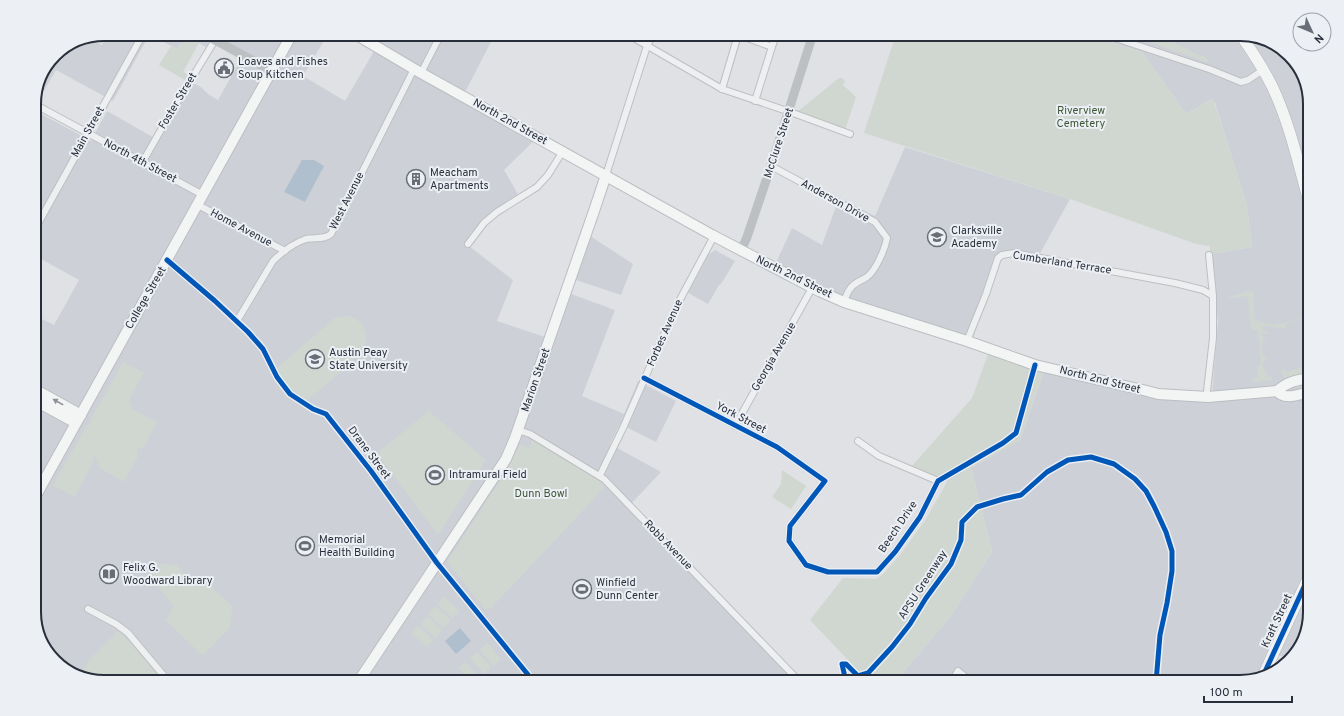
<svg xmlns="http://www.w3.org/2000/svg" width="1344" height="716" font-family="Overpass,sans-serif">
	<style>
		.built { fill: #cdd1d7 }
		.green { fill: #d0d7d0 }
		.water { fill: #afbfce }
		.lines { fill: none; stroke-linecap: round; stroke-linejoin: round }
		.street-casing { stroke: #bdbfc2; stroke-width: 8 }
		.primary-casing { stroke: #bbbec1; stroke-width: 12 }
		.highway-casing { stroke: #b1b4b8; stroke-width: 12 }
		.street { stroke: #eeeff0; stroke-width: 6 }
		.secondary { stroke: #bdc0c3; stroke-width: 9 }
		.primary { stroke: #f3f4f4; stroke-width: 10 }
		.highway { stroke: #f3f4f4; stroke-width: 11 }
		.cycleway-casing { stroke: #eceff4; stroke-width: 8 }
		.cycleway { stroke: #0057b8; stroke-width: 5 }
		.oneway { fill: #8e9298 }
		.labels { text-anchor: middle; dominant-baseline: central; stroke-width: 4; stroke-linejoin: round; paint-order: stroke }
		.poi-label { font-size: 11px; fill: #282f3b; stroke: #eceff4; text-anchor: start }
		.street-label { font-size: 11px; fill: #282f3b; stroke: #eceff4 }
		.park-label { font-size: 11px; fill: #3d5636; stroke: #eceff4 }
		.rim { fill: none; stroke: #282f3b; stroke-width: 2 }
	</style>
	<rect width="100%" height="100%" fill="#dfe1e4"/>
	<g class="built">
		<polygon points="108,34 203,34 201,38 209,43 206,47 188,37 187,35 177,49 160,40 159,40 149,35 113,101 56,70 34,108 34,100 54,57 61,61 66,51 62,49 78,39 88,37 102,45"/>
		<polygon points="210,34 328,34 303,76 345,101 377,46 358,34 481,34 492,40 465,92 541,134 504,170 519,196 482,222 471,233 465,243 513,280 497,321 545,337 581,230 633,264 621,295 576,280 571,294 615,310 582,396 624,414 638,381 676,401 656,442 620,424 610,444 661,472 629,506 796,682 104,682 73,675 46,651 34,616 34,315 54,325 79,280 34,255 34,243 40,234 34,231 34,110 91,141 107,111 158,140 191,82 201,87 208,94 218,100 241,59"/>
		<polygon points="1087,34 1240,34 1271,41 1298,65 1310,100 1310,612 1303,643 1288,658 1277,655 1268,674 1240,682 896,682 899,677 951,616 992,552 971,468 1020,440 1046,366 1146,391 1212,394 1218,321 1210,254 1252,247 1247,206 1215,103 1212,99 1186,114 1142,52"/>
		<polygon points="905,147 1070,199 1038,257 1002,255 967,341 844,302 774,267 792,228 822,245 839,198 875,216"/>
		<polygon points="715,250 735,261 721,284 719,285 708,304 688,293 708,255"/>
	</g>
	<g class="green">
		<polygon points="896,34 1087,34 1142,52 1186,114 1213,99 1228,145 1247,206 1252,247 1210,254 1210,246 1196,244 1070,199 864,133"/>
		<path d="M1137,34h22l5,5 5,1 30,15c4,0 9,3 10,8l-56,-20z"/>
		<polygon points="187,35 189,36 188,37 199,43 183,72 188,75 185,80 159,65 171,46 177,49"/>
		<polygon points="839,78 842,78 845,81 843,85 856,97 845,130 797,112"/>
		<path d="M1250,291l4,1v27c23,11 32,3 54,-5l2,-2v2l-25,10 2,5 -24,-4v7h5l-1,2 -6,-1v3l5,1c-6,8 -7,15 1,23l-5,3 5,14 5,-1v4l-21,2 1,-4h6l-1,-12h4l-3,-36 -7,-1 -3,-33 -17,2 -3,-1z"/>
		<path d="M345,316c7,1 14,3 18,10 3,6 4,11 2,18 -5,13 -46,46 -58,57 -14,-8 -24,-18 -30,-33l58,-50z"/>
		<polygon points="991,346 1046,366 1020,440 971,468 992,552 951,616 899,677 896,682 869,682 810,620 843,578 876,579 883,574 900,555 926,519 947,482 912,466 972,398"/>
		<path d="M1305,361l5,1v11l-25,5c-2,-2 -4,-7 -2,-10l3,4 21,-6 2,-2z"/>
		<polygon points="123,362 144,373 129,400 132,409 157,422 143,448 137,449 138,456 124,482 100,468 95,455 90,468 75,497 53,485 87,425 91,424 90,421"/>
		<polygon points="429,411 486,460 438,535 377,453"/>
		<polygon points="532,440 596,478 605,487 491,608 485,609 448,563 449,559 500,481 519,446 522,444 523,446 529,448 531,445"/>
		<polygon points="782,470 806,486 791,509 772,497 781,484"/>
		<polygon points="154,564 177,565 190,581 207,583 232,606 230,627 203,656 165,620 170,614 170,611 174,607 146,571"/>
		<polygon points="444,597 459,611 453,618 437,604"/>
		<polygon points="435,606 451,620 444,628 428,614"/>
		<polygon points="427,616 442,630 436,638 420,624"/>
		<polygon points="418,626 434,640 427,647 411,633"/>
		<polygon points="118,631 125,637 158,676 151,682 104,682 86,678 84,669 88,661"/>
		<polygon points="487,643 501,659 494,666 480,650"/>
		<polygon points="477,652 491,667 484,674 470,658"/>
		<polygon points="466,662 480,678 475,682 470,682 459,668"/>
	</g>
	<g class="water">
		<polygon points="302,160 314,160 324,166 305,202 284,192"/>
		<polygon points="460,628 471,641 456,654 445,641"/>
	</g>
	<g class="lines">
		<defs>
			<g id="street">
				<polyline points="627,34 722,89 793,113 850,134"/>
				<polyline points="736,34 772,47"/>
				<polyline points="1103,34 1209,69 1241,82 1248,80 1263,70"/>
				<polyline points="421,73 441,34"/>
				<polyline points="722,89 738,35"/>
				<polyline points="755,101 776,34"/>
				<polyline points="34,104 203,195"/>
				<polyline points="142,163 170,114 215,40"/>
				<path d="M771,166l104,56 12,16c-2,11 -11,32 -20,39 -3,2 -6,3 -9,5 -8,4 -11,11 -14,20"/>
				<polyline points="606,175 647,46 653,34"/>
				<polyline points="198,205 285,251"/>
				<polyline points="34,231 143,34"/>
				<polyline points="468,244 484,223 497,212 537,187 548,175 563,151"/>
				<polyline points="167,260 215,301 248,332 263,349 277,377 290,394 313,409 326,414 371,471 437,563 534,682"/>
				<path d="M237,321l36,-60c9,-9 21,-18 33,-22 8,-2 18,1 25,-5l83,-165"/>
				<polyline points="967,341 986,294 998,258 1002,255 1014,253 1175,283 1203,290 1213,296"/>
				<polyline points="644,378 777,447 825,481 790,526 789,541 806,565 828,572 877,572 895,552 920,517 938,481 1003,443 1016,433 1035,365"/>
				<polyline points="1208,397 1207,391 1213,338 1213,296 1209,255"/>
				<polyline points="735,426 812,288"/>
				<polyline points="518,430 530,434 604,479 800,682"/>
				<polyline points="858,441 879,456 938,481"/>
				<polyline points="600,475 623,428 676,307 714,236"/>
				<polyline points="88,609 116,624 128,633 169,682"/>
				<polyline points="952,682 958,671 972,682"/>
			</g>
			<g id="primary">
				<path d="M355,34l66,39 291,162 107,56 25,11 123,39 68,24 112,26 11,3 50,3 69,-6c10,-9 19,-11 33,-13"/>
				<polyline points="34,389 81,415"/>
				<path d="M1277,391c7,10 23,3 33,1"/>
				<polyline points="34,400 76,423"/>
				<polyline points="34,499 292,34"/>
				<polyline points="358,682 506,459 515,438 594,211 606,175"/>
			</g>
			<g id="highway">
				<path d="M1240,34c12,17 23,34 32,52 18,38 27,80 38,120"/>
				<polyline points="1263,676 1310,574"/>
			</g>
		</defs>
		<use href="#street" class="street-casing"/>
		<use href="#primary" class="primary-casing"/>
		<use href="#highway" class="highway-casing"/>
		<use href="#street" class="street"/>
		<g class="secondary">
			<polyline points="204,34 272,71"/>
			<polyline points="741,251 747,237 771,166 813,34"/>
		</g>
		<use href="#primary" class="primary"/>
		<use href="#highway" class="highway"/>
		<defs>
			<g id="cycleway">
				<polyline points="167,260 215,301 248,332 263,349 277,377 290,394 313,409 326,414 371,471 437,563 534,682"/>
				<polyline points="644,378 777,447 825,481 790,526 789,541 806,565 828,572 877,572 895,552 920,517 938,481 1003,443 1016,433 1035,365"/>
				<polyline points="1263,676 1310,574"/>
				<polyline points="846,682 842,664 846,664 858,676 868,673 892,647 910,624 926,598 951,564 961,540 962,522 977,507 1003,499 1021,495 1047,472 1068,460 1091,457 1114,464 1135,479 1146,491 1154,506 1166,532 1172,551 1172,571 1167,603 1160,635 1156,682"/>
			</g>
		</defs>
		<use href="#cycleway" class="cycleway-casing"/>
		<use href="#cycleway" class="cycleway"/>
	</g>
	<defs><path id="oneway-solid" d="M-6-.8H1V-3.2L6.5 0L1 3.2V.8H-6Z"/></defs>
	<use class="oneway" href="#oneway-solid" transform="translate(58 402) rotate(-151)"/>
	<defs>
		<symbol id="civic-ring" viewBox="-11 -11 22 22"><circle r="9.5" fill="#eceff4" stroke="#686d76" stroke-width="1.5"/><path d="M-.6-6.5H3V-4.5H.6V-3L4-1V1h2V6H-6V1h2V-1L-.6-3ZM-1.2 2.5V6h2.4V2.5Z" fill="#686d76"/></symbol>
		<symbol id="building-ring" viewBox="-11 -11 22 22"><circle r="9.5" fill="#eceff4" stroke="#686d76" stroke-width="1.5"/><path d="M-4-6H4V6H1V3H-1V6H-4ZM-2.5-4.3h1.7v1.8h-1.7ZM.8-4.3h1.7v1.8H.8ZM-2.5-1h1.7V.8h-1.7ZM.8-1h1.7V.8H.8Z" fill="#686d76"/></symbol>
		<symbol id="school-ring" viewBox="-11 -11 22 22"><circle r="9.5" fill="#eceff4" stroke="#686d76" stroke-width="1.5"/><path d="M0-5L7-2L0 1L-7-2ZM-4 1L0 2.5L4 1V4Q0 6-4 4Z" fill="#686d76"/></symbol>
		<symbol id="university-ring" viewBox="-11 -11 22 22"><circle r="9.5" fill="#eceff4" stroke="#686d76" stroke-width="1.5"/><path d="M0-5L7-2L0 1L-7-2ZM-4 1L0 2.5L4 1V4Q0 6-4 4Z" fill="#686d76"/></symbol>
		<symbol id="stadium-ring" viewBox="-11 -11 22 22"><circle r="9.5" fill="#eceff4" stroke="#686d76" stroke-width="1.5"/><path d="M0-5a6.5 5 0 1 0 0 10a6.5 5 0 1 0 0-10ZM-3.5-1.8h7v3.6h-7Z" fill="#686d76"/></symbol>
		<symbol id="library-ring" viewBox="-11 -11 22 22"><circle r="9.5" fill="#eceff4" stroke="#686d76" stroke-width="1.5"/><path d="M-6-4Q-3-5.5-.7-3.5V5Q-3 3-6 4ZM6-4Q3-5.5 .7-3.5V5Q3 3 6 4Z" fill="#686d76"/></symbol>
	</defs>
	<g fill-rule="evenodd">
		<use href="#civic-ring" x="213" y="57" width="22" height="22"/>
		<use href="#building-ring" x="405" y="168" width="22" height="22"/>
		<use href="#school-ring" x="926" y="226" width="22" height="22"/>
		<use href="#university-ring" x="304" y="348" width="22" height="22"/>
		<use href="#stadium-ring" x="424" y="464" width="22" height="22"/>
		<use href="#stadium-ring" x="294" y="535" width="22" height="22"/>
		<use href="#library-ring" x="98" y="563" width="22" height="22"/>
		<use href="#stadium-ring" x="571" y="578" width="22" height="22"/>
	</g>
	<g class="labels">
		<g class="poi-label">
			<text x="238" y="62">Loaves and Fishes<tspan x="238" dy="13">Soup Kitchen</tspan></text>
			<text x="430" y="173">Meacham<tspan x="430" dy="13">Apartments</tspan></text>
			<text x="951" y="231">Clarksville<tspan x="951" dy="13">Academy</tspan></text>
			<text x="329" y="353">Austin Peay<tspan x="329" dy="13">State University</tspan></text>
			<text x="449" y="475">Intramural Field</text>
			<text x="319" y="540">Memorial<tspan x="319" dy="13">Health Building</tspan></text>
			<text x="123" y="568">Felix G.<tspan x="123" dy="13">Woodward Library</tspan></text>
			<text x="596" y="583">Winfield<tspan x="596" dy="13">Dunn Center</tspan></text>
		</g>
		<g class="street-label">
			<text transform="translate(178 101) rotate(-59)">Foster Street</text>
			<text transform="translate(510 122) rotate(29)">North 2nd Street</text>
			<text transform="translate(88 132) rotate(-61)">Main Street</text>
			<text transform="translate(779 143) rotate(-72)">McClure Street</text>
			<text transform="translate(140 161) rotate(28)">North 4th Street</text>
			<text transform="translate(347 201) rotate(-63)">West Avenue</text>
			<text transform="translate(835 201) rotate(29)">Anderson Drive</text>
			<text transform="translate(241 228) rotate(28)">Home Avenue</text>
			<text transform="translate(1062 263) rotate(9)">Cumberland Terrace</text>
			<text transform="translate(794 277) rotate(26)">North 2nd Street</text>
			<text transform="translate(146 298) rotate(-60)">College Street</text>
			<text transform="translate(665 333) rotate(-66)">Forbes Avenue</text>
			<text transform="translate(774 357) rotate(-60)">Georgia Avenue</text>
			<text transform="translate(536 380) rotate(-71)">Marion Street</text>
			<text transform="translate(1100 380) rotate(14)">North 2nd Street</text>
			<text transform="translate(741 418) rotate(28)">York Street</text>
			<text transform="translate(369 453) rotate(53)">Drane Street</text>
			<text transform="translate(898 527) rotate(-56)">Beech Drive</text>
			<text transform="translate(668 545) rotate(46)">Robb Avenue</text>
			<text transform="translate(923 585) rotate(-57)">APSU Greenway</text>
			<text transform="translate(1277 621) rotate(-65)">Kraft Street</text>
		</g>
		<g class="park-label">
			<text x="1081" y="111">Riverview<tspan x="1081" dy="13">Cemetery</tspan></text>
			<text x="541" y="494">Dunn Bowl</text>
		</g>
	</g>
	<path d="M0 0H1344V716H0ZM104 41H1240A63 63 0 0 1 1303 104V612A63 63 0 0 1 1240 675H104A63 63 0 0 1 41 612V104A63 63 0 0 1 104 41Z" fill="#eceff4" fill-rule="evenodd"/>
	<path class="rim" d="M104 41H1240A63 63 0 0 1 1303 104V612A63 63 0 0 1 1240 675H104A63 63 0 0 1 41 612V104A63 63 0 0 1 104 41Z"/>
	<g transform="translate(1312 32) rotate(134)"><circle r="19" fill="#eceff4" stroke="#9ea2aa"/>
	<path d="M0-3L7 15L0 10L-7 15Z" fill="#686d76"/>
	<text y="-6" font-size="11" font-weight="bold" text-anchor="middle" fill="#282f3b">N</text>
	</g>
	<path d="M1204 696v6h88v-6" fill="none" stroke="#282f3b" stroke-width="2"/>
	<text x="1210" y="696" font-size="12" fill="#282f3b" stroke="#eceff4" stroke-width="3" paint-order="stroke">100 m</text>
</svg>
